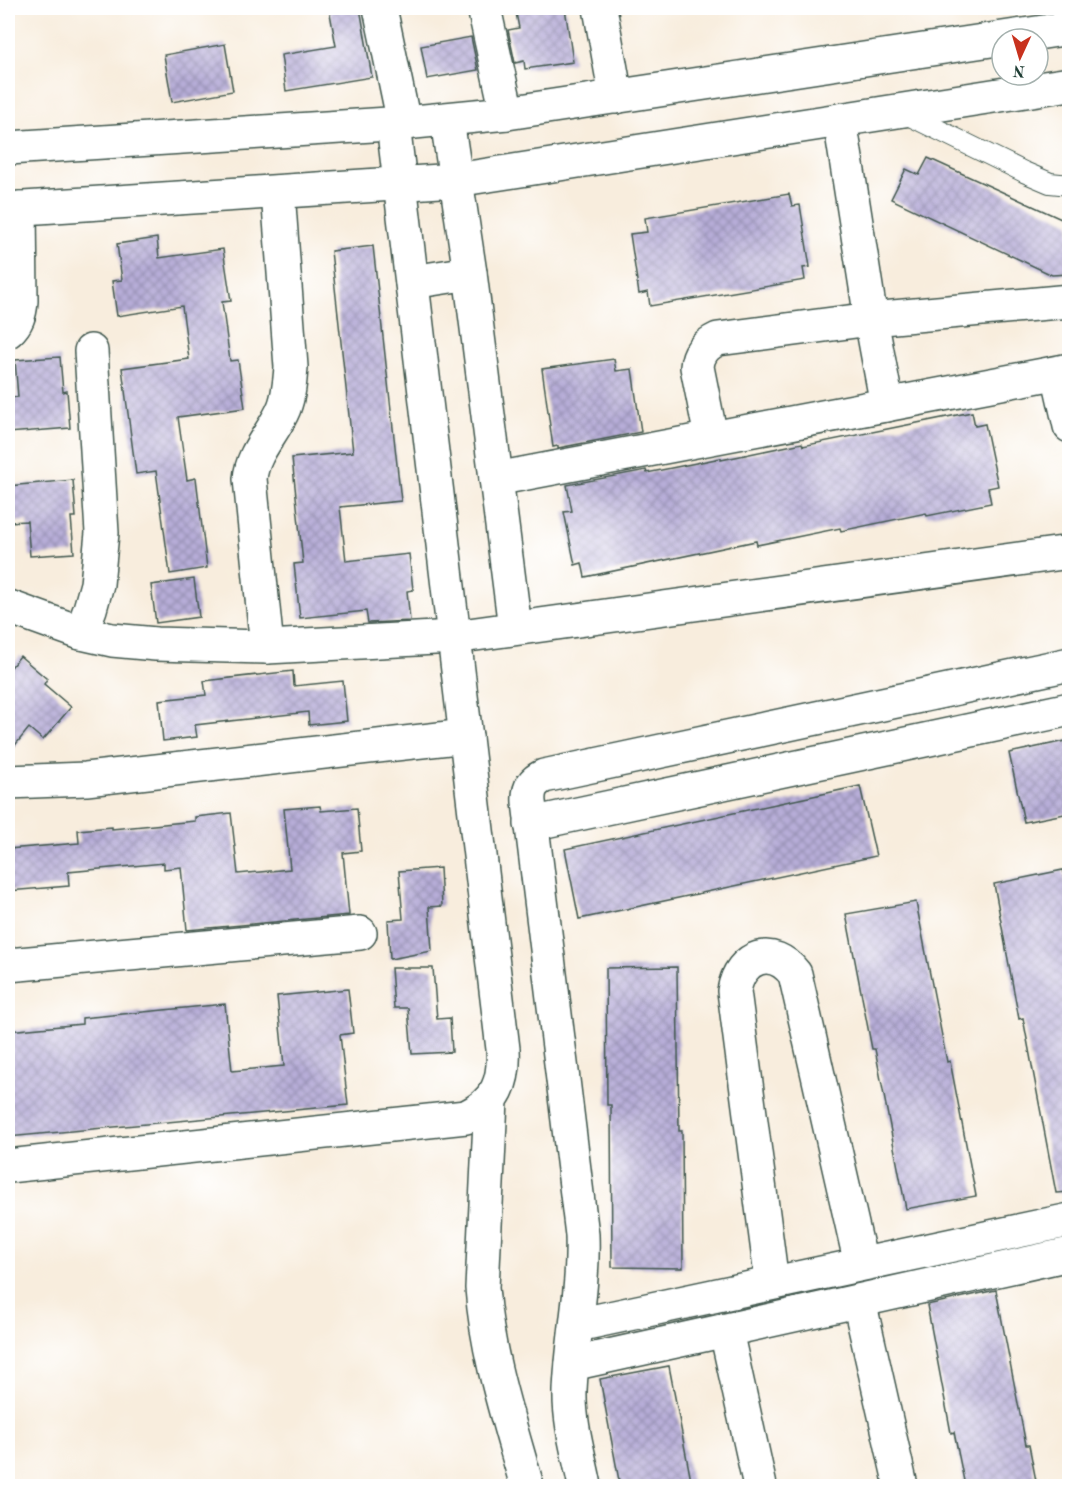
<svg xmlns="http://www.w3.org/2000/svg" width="1077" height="1494" font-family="'Old Standard TT',serif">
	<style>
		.building { fill: url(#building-cross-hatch) }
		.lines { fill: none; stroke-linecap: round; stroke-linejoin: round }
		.lane-casing { stroke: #40574d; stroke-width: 22 }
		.street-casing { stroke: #40574d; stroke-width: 36 }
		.lane { stroke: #fff; stroke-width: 20 }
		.street { stroke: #fff; stroke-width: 33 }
	</style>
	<defs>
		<pattern id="building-cross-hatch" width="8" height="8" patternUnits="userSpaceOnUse" patternTransform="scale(1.5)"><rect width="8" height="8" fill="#b7add8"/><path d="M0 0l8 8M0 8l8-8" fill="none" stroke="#948eb0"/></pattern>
	</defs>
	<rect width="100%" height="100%" fill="#fff"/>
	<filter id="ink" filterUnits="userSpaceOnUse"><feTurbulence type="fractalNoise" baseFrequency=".0167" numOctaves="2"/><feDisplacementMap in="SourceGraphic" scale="12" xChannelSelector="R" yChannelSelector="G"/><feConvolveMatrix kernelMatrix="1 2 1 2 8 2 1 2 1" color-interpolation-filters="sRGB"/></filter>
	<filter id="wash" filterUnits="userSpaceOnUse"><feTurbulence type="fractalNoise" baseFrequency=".008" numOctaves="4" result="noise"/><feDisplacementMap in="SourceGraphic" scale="24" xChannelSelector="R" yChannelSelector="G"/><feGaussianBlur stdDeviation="1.35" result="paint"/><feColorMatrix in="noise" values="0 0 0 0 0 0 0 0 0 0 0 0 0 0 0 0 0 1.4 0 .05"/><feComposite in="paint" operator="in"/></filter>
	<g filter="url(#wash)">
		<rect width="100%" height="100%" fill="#f8eddd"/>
		<g id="blocks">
			<g class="building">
				<polygon points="329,8 360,8 372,77 286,91 281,55 336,46"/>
				<polygon points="515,8 565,8 573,62 525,69 524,61 515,63 508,30 519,28"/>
				<polygon points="471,37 478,70 427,79 421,46"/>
				<polygon points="225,44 233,91 172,102 164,55"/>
				<polygon points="928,158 1070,223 1070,274 1052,275 891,199 906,169 919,175"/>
				<polygon points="789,194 792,206 800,205 810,267 803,268 805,280 650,306 648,292 639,294 630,234 647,232 645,218"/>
				<polygon points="157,238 159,258 223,249 231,301 222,302 230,361 238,360 245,408 178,417 187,480 196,478 207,568 170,574 156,471 136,474 122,368 189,359 182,306 117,316 112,281 122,280 117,244"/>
				<polygon points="373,246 401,501 340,507 346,561 409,554 413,590 407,591 410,621 368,623 366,611 300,618 294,564 303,563 292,458 353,452 331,251"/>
				<polygon points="60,357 63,392 67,391 70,428 8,433 8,398 18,397 15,360"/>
				<polygon points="614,359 616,371 632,369 641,432 558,448 558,446 553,447 542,369"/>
				<polygon points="972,412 975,426 985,424 998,486 988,488 991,503 927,516 926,513 841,531 840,528 757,545 756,541 585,577 582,563 575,565 564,512 572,511 567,485 646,470 647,473 721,458 721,460 802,443 803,446"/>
				<polygon points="73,480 76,517 71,517 74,553 30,556 27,521 8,522 8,486"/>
				<polygon points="194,579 199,617 156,623 151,585"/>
				<polygon points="20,656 47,679 44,684 71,707 43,740 29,728 8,754 8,671"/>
				<polygon points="293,671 294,686 343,681 347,721 309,725 308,712 195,725 197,737 163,741 159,700 206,695 204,681"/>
				<polygon points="1070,740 1070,813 1024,822 1009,753"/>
				<polygon points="860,786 876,856 579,919 565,849"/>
				<polygon points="320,806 321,811 357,808 361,851 343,853 349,915 187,930 181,867 164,869 164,863 68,872 69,886 8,891 8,849 79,843 78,830 112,827 112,829 195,821 195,817 231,813 238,874 290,869 284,809"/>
				<polygon points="440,868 442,906 429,907 432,951 390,959 388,920 403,919 399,871"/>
				<polygon points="1063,870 1070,905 1070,1192 1056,1193 1023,1018 1019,1019 994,884"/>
				<polygon points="916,902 947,1062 950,1061 976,1196 906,1209 875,1049 872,1049 846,914"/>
				<polygon points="677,967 679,1131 682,1131 683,1268 612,1267 611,1105 607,1105 606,968"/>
				<polygon points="391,968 433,968 437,1019 450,1018 452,1052 412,1054 408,1008 394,1008"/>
				<polygon points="348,989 353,1033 340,1035 348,1105 8,1137 8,1031 82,1024 82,1018 225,1004 232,1071 284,1066 277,996"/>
				<polygon points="996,1290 1026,1445 1029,1445 1037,1486 965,1486 954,1432 951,1433 927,1305"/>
				<polygon points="669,1366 692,1486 620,1486 600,1379"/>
			</g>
		</g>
	</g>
	<g filter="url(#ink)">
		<use href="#blocks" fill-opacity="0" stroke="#40574d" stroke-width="1.5"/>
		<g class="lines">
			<defs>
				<polyline id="lane" points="902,112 1024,172 1050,183 1070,185"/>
				<g id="street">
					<polyline points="380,8 404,123"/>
					<polyline points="484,8 507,113"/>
					<polyline points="600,8 616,97"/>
					<polyline points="447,120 470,273 515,628"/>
					<polyline points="840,120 871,319 887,405"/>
					<polyline points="8,148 404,123 507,113 1070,28"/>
					<polyline points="8,209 456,180 1070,84"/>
					<polyline points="412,282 470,273"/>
					<path d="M8,331c9,-8 12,-17 13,-30l-1,-93"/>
					<polyline points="1058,373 1070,426"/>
					<path d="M711,437l-14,-70c1,-14 8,-22 21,-28l153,-20 199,-18"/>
					<polyline points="496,479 1070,370"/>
					<polyline points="9,607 81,633 112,640 156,644 267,647 454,637 1070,552"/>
					<polyline points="81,633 90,609 97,584 102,533 91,351"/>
					<path d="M267,647l-17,-168c2,-27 24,-46 34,-71 5,-13 6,-27 7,-41l-13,-175"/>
					<polyline points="8,782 86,779 466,736"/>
					<polyline points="531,824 1070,709"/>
					<polyline points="8,965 360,933"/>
					<path d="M491,1100l-9,188c5,68 27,133 45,198"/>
					<path d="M8,1166l458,-49c31,-15 39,-35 37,-68l-110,-925"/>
					<path d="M772,1283l-38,-292c6,-36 39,-46 61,-17l66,290"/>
					<polyline points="859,1301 901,1486"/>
					<polyline points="577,1325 1070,1220"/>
					<polyline points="726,1331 760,1486"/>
					<polyline points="572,1364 1070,1254"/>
					<path d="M585,1486c-6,-31 -16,-63 -15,-95 2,-52 14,-103 12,-156l-53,-433c-1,-13 4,-21 15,-26l526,-112"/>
				</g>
			</defs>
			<use href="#lane" class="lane-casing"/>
			<use href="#street" class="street-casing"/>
			<use href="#lane" class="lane"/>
			<use href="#street" class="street"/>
		</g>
	</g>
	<rect width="1077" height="1494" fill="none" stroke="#fff" stroke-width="30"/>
	<g transform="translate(1020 57) rotate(184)"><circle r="28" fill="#ffffff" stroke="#a5b1ae" stroke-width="1.5"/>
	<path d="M0-4.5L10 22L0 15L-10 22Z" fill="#c8321e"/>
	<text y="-9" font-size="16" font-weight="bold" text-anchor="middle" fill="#1f3d34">N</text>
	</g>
</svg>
